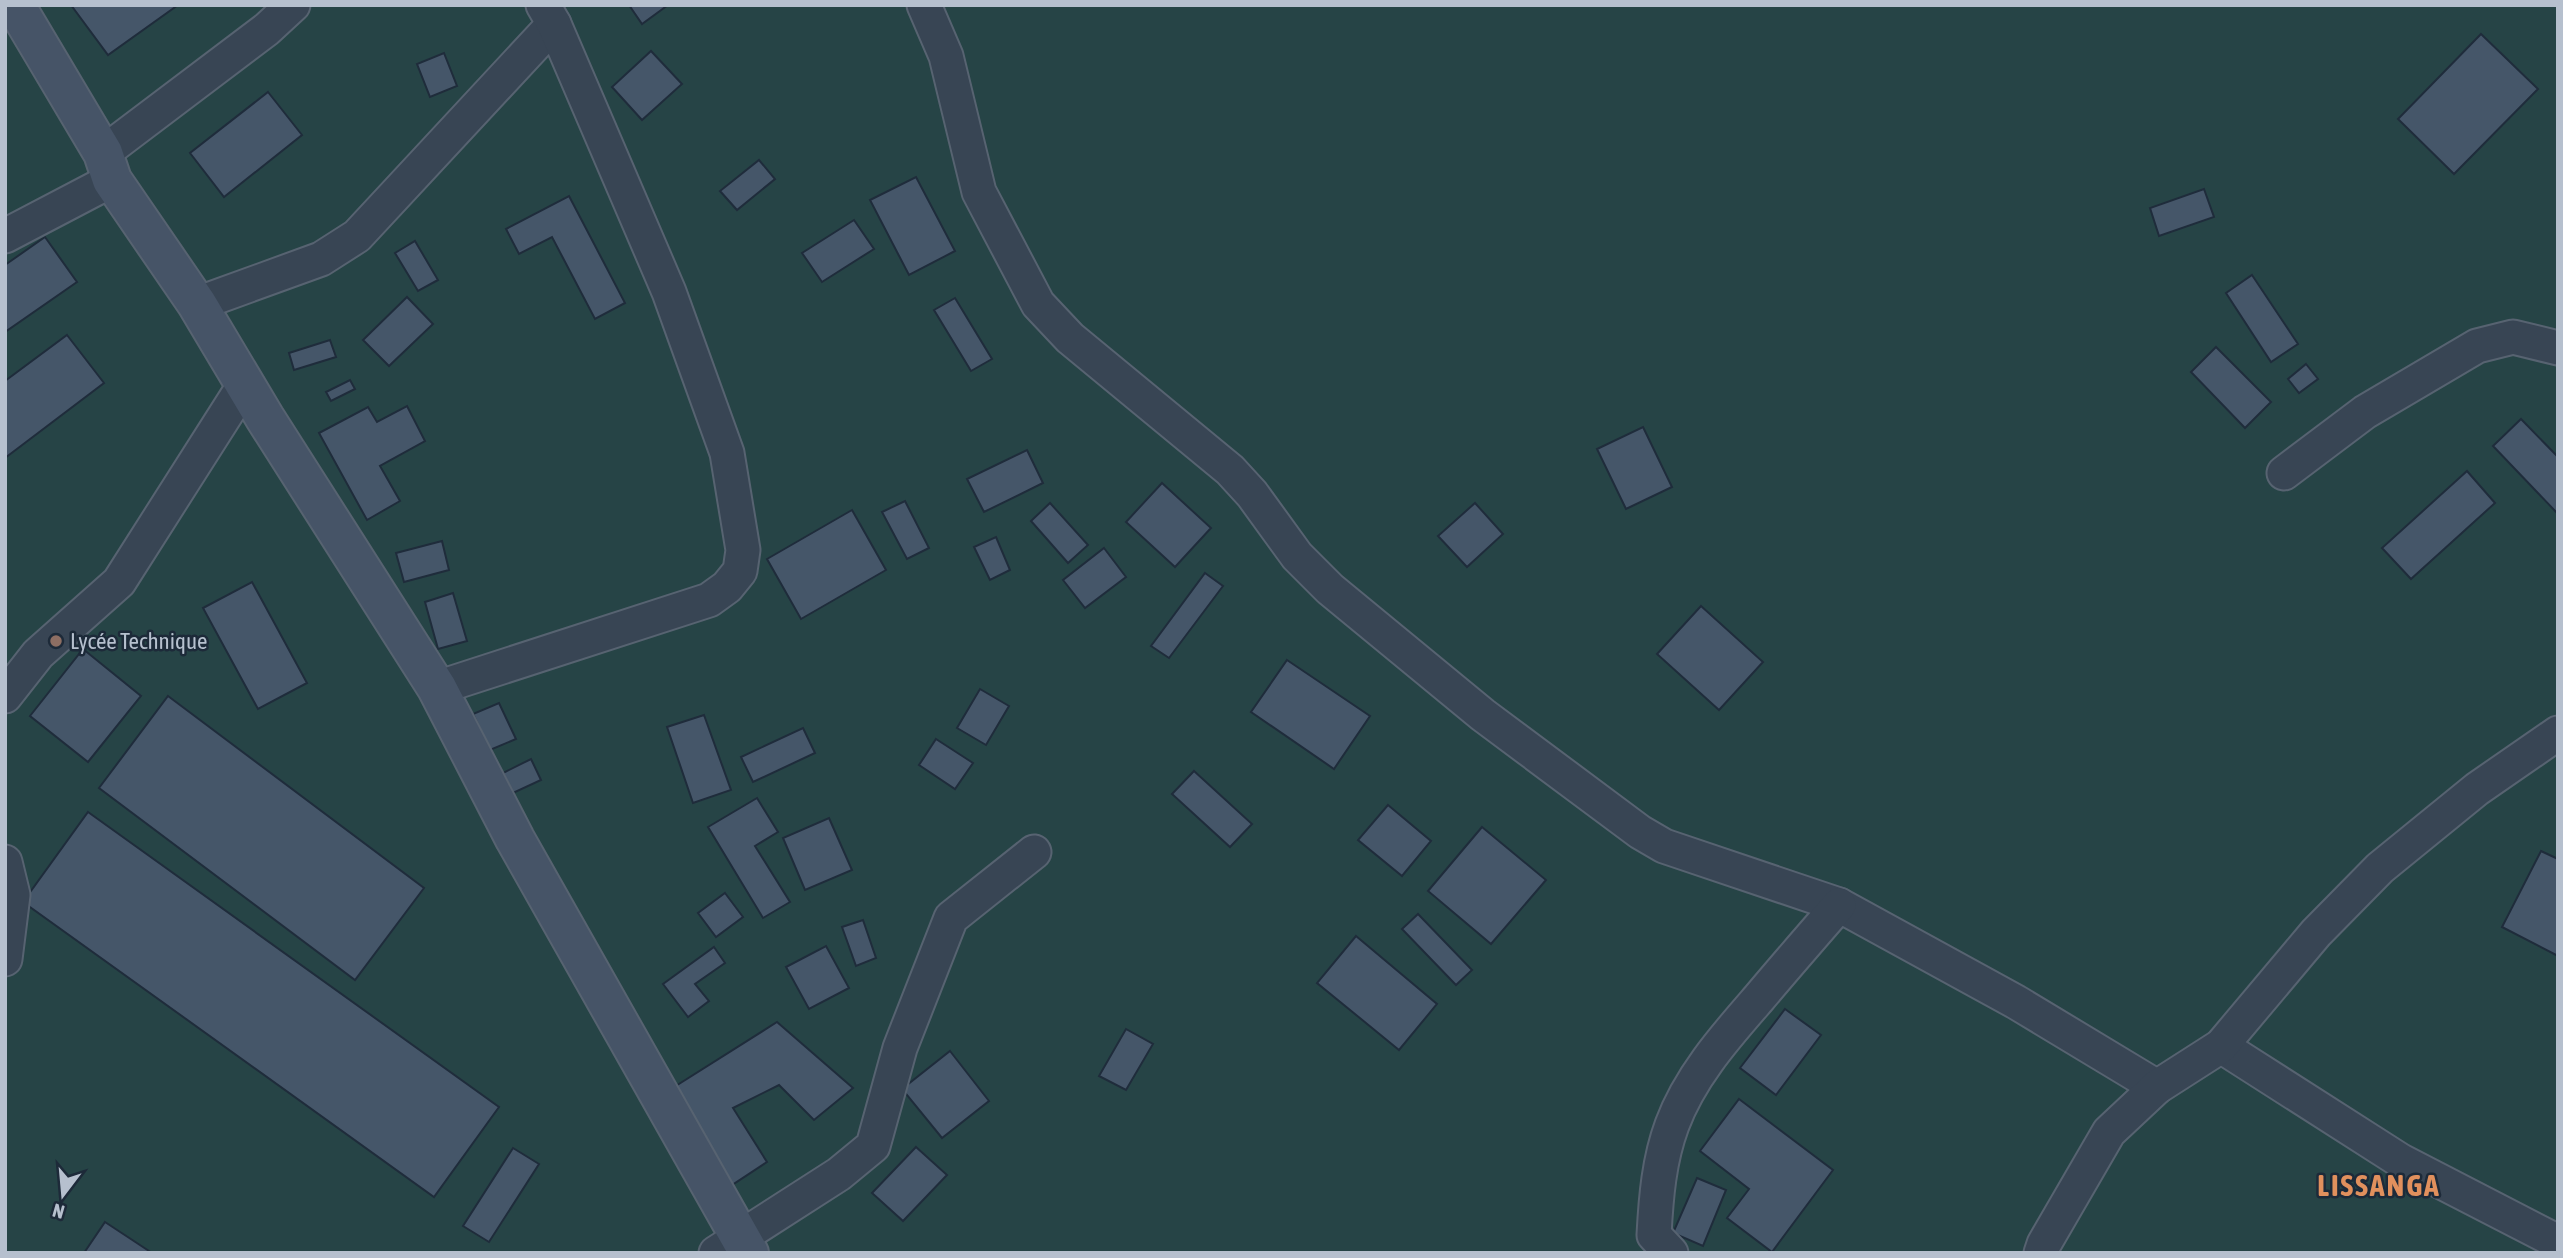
<svg xmlns="http://www.w3.org/2000/svg" width="2563" height="1258" font-family="'Asap Condensed',sans-serif">
	<style>
		.green { fill: #264446 }
		.building { fill: #455669; stroke: #1f2c3b; stroke-width: 2 }
		.lines { fill: none; stroke-linecap: round; stroke-linejoin: round }
		.street-casing { stroke: #576371; stroke-width: 37 }
		.secondary-casing { stroke: #576371; stroke-width: 42 }
		.street { stroke: #384554; stroke-width: 33 }
		.secondary { stroke: #465467; stroke-width: 38 }
		.education-dot { fill: #8d6e63; stroke: #1d2a39; stroke-width: 2.5 }
		.labels { text-anchor: middle; dominant-baseline: central; stroke-width: 5; stroke-linejoin: round; paint-order: stroke }
		.poi-label { font-size: 23px; fill: #b6c0ce; stroke: #1d2a39; text-anchor: start }
		.district-label { font-size: 30px; font-weight: bold; letter-spacing: 2px; fill: #e1905d; stroke: #1d2a39 }
	</style>
	<rect width="100%" height="100%" fill="#243445"/>
	<rect class="green" x="5" y="5" width="2553" height="1248"/>
	<g class="building">
		<polygon points="71,5 178,5 108,55"/>
		<polygon points="629,5 668,5 642,24"/>
		<polygon points="2481,34 2538,89 2454,174 2398,119"/>
		<polygon points="651,51 682,84 642,120 612,87"/>
		<polygon points="444,53 457,86 430,97 417,64"/>
		<polygon points="268,92 302,135 224,197 190,153"/>
		<polygon points="759,160 775,179 737,210 720,191"/>
		<polygon points="916,177 955,251 909,275 870,200"/>
		<polygon points="2204,189 2214,217 2159,236 2150,208"/>
		<polygon points="569,196 625,303 595,319 552,237 519,254 506,229"/>
		<polygon points="854,220 874,249 822,282 802,253"/>
		<polygon points="45,237 77,282 5,332 5,265"/>
		<polygon points="415,241 438,280 418,291 395,253"/>
		<polygon points="2252,275 2298,344 2271,362 2226,293"/>
		<polygon points="407,297 433,324 389,366 363,340"/>
		<polygon points="955,298 992,359 971,371 934,310"/>
		<polygon points="67,335 104,383 5,458 5,381"/>
		<polygon points="330,340 336,357 294,370 289,353"/>
		<polygon points="2216,347 2271,402 2245,428 2191,372"/>
		<polygon points="2306,364 2318,379 2299,393 2288,379"/>
		<polygon points="350,380 355,389 331,401 326,392"/>
		<polygon points="407,406 425,441 380,466 400,501 367,520 319,433 368,407 377,422"/>
		<polygon points="2521,419 2558,457 2558,514 2493,446"/>
		<polygon points="1643,427 1672,487 1626,509 1597,449"/>
		<polygon points="1027,450 1043,483 984,512 967,479"/>
		<polygon points="2467,471 2495,503 2411,579 2382,548"/>
		<polygon points="1162,483 1211,528 1175,567 1126,522"/>
		<polygon points="905,501 929,548 907,559 882,512"/>
		<polygon points="1050,503 1088,545 1068,563 1031,521"/>
		<polygon points="1475,503 1503,534 1467,567 1438,536"/>
		<polygon points="852,510 886,570 801,619 767,559"/>
		<polygon points="996,537 1010,570 990,580 974,547"/>
		<polygon points="442,541 449,570 404,582 396,553"/>
		<polygon points="1104,548 1126,577 1085,608 1063,580"/>
		<polygon points="1205,573 1223,586 1169,658 1151,646"/>
		<polygon points="252,582 307,683 258,709 203,608"/>
		<polygon points="453,593 467,641 438,649 425,602"/>
		<polygon points="1701,606 1763,662 1719,710 1657,654"/>
		<polygon points="83,649 141,696 88,762 30,716"/>
		<polygon points="1287,660 1370,716 1334,769 1251,712"/>
		<polygon points="980,689 1009,706 986,745 957,728"/>
		<polygon points="168,696 424,888 355,980 99,788"/>
		<polygon points="499,703 516,739 490,750 473,714"/>
		<polygon points="704,715 731,790 693,803 667,727"/>
		<polygon points="803,728 815,753 753,782 741,757"/>
		<polygon points="936,739 973,763 955,789 919,765"/>
		<polygon points="531,759 541,780 513,793 503,773"/>
		<polygon points="1194,771 1252,824 1230,847 1172,794"/>
		<polygon points="757,798 778,832 755,846 790,902 763,918 708,827"/>
		<polygon points="1388,805 1431,841 1402,876 1358,840"/>
		<polygon points="88,812 499,1107 434,1197 23,902"/>
		<polygon points="829,818 852,870 805,890 783,838"/>
		<polygon points="1482,827 1546,880 1491,944 1428,891"/>
		<polygon points="2541,851 2558,859 2558,956 2502,927"/>
		<polygon points="725,893 743,917 716,937 698,913"/>
		<polygon points="1418,914 1472,970 1456,985 1402,929"/>
		<polygon points="863,920 876,958 856,966 842,927"/>
		<polygon points="1356,936 1437,1004 1399,1050 1317,983"/>
		<polygon points="826,946 849,988 809,1009 786,967"/>
		<polygon points="714,947 725,963 695,984 709,1001 688,1017 663,984"/>
		<polygon points="1785,1009 1821,1035 1776,1095 1740,1068"/>
		<polygon points="777,1022 853,1088 814,1120 779,1085 733,1108 767,1162 732,1185 671,1089"/>
		<polygon points="1126,1029 1153,1044 1126,1090 1099,1076"/>
		<polygon points="950,1051 989,1101 942,1138 902,1089"/>
		<polygon points="1739,1099 1833,1170 1772,1252 1727,1218 1749,1189 1700,1151"/>
		<polygon points="916,1147 947,1175 903,1221 872,1193"/>
		<polygon points="513,1148 539,1164 489,1242 463,1226"/>
		<polygon points="1697,1178 1726,1190 1703,1246 1673,1233"/>
		<polygon points="105,1222 152,1253 84,1253"/>
	</g>
	<g class="lines">
		<defs>
			<g id="street">
				<polyline points="924,5 946,56 979,192 1038,304 1070,338 1230,470 1252,494 1297,556 1330,589 1483,715 1640,832 1664,846 1839,905 2016,1002 2157,1087"/>
				<polyline points="103,153 267,29 293,5"/>
				<polyline points="5,236 112,180"/>
				<polyline points="197,304 321,259 357,236 554,24"/>
				<polyline points="2284,473 2365,412 2477,346 2513,337 2558,348"/>
				<polyline points="437,688 709,600 727,587 740,571 743,550 727,453 669,292 554,24 543,5"/>
				<polyline points="5,696 38,654 119,582 245,384"/>
				<polyline points="5,862 13,895 5,959"/>
				<polyline points="2221,1046 2401,1161 2558,1242"/>
				<polyline points="716,1253 839,1174 873,1146 900,1048 951,918 1034,852"/>
				<path d="M1671,1253l-17,-18c2,-38 5,-75 18,-110 18,-49 54,-89 87,-127 26,-31 53,-62 80,-93"/>
				<polyline points="2041,1253 2044,1244 2109,1132 2157,1087 2221,1046 2316,933 2380,868 2477,789 2558,733"/>
			</g>
			<polyline id="secondary" points="15,5 103,153 112,180 197,304 265,418 437,688 515,839 749,1253"/>
		</defs>
		<use href="#street" class="street-casing"/>
		<use href="#secondary" class="secondary-casing"/>
		<use href="#street" class="street"/>
		<use href="#secondary" class="secondary"/>
	</g>
	<circle class="education-dot" cx="56" cy="641" r="7"/>
	<g class="labels">
		<g class="poi-label">
			<text x="70" y="641">Lycée Technique</text>
		</g>
		<g class="district-label">
			<text x="2379" y="1185">LISSANGA</text>
		</g>
	</g>
	<rect width="2563" height="1258" fill="none" stroke="#b6c0ce" stroke-width="14"/>
	<g transform="translate(63 1195) rotate(196)" stroke="#1d2a39" stroke-width="5" paint-order="stroke">
	<path d="M0-5L12 26L0 18L-12 26Z" fill="#b6c0ce"/>
	<text y="-10" font-size="19" font-weight="bold" text-anchor="middle" fill="#b6c0ce">N</text>
	</g>
</svg>
